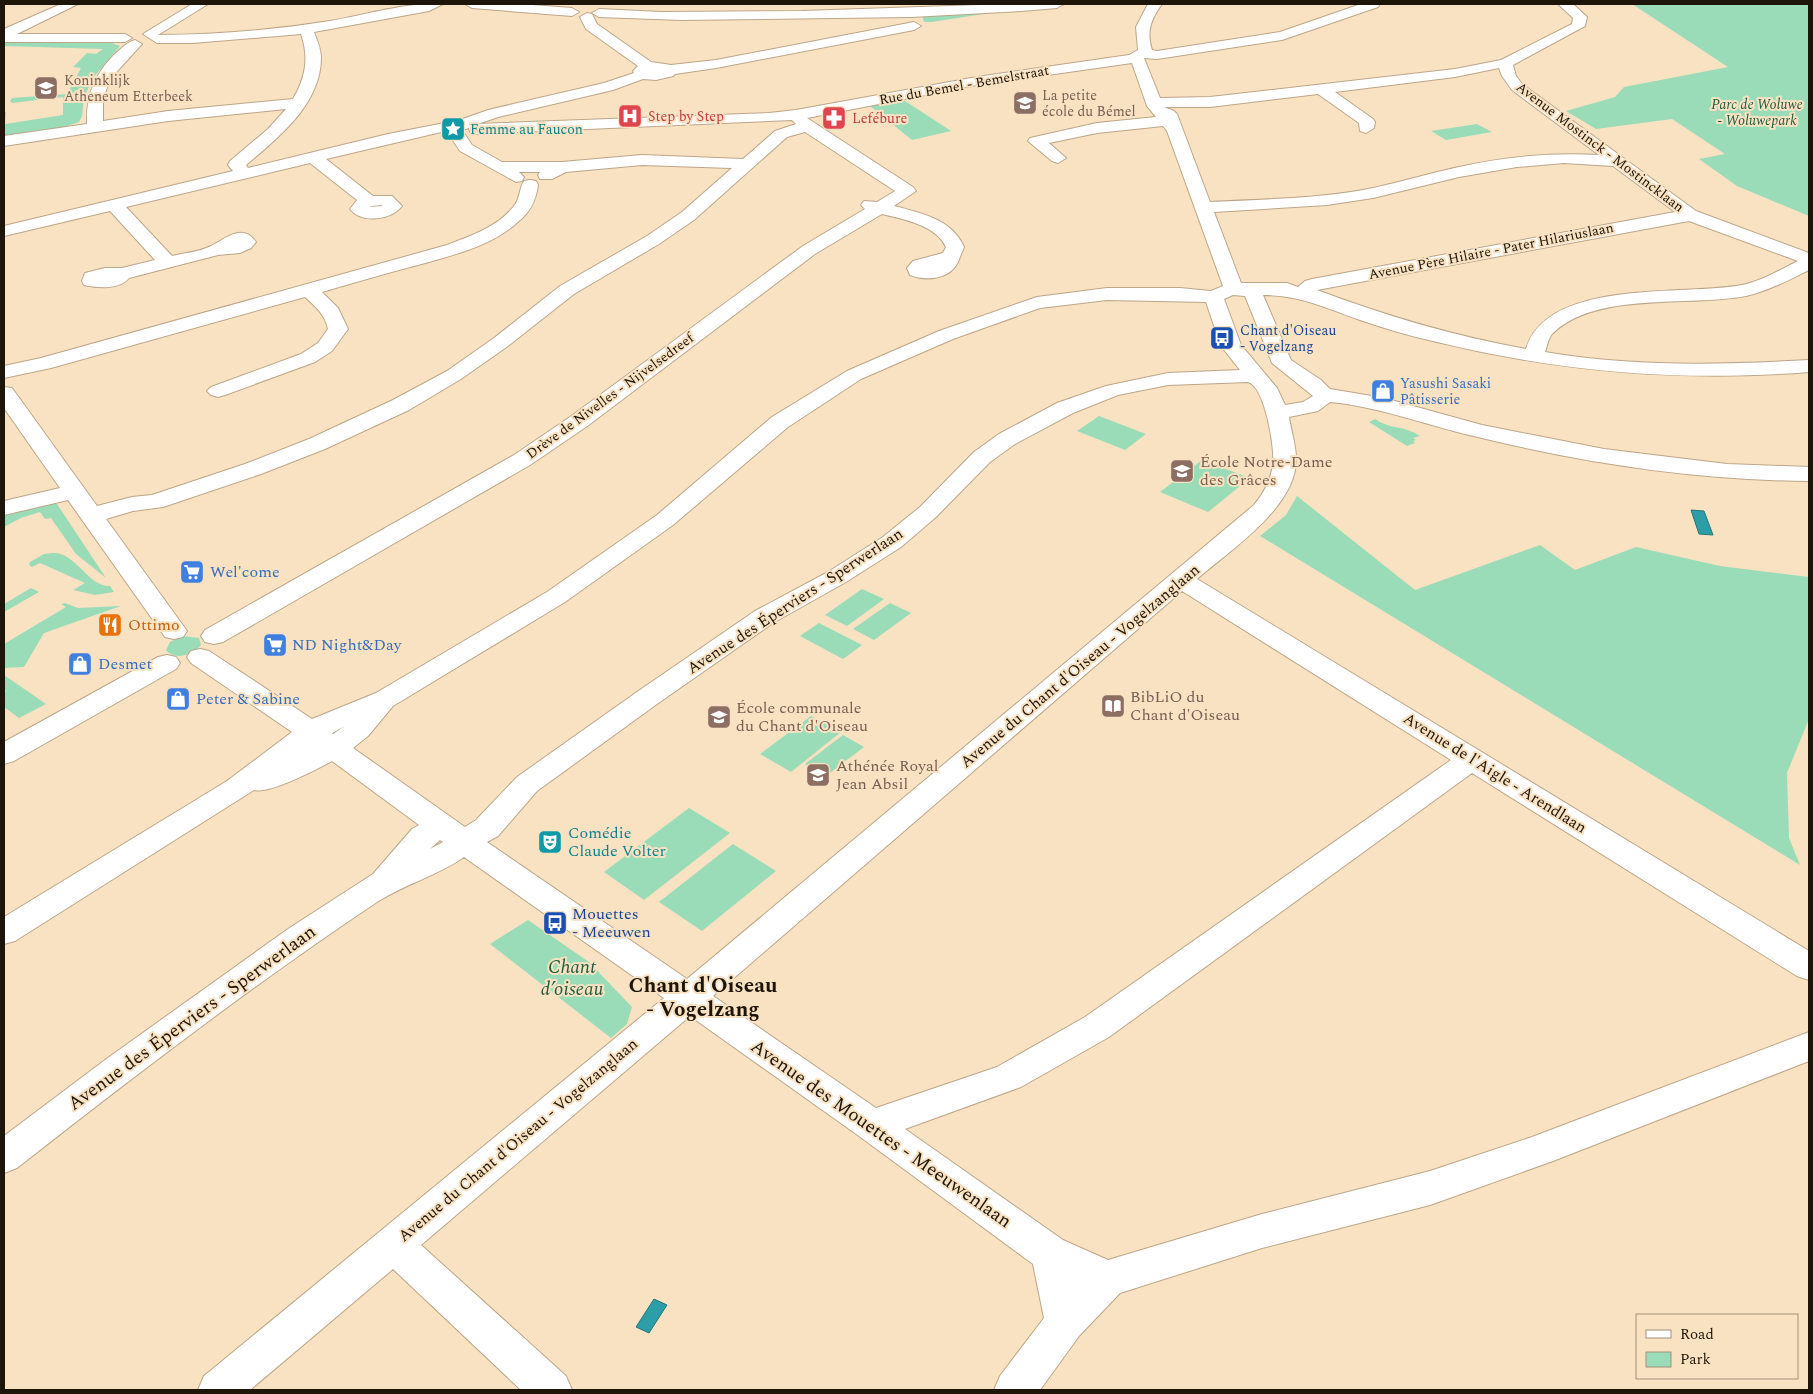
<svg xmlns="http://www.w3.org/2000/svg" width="1813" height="1394" font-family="Spectral,serif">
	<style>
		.green { fill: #9adcb8 }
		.water { fill: #2c9ea7; stroke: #287578 }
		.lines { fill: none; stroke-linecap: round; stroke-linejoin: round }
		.minor-casing { stroke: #bca688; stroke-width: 2 }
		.minor { fill: #fff; fill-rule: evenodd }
		.labels { text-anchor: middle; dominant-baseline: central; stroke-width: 4; stroke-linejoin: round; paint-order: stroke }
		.far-education-label { font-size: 14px; fill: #785e54; stroke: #f9e2c2; text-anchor: start }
		.far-street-label { font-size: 14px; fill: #1d1509; stroke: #f9e2c2 }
		.far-park-label { font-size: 14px; font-style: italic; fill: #215b40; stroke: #f9e2c2 }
		.far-health-label { font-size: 14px; fill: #be3a42; stroke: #f9e2c2; text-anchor: start }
		.far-culture-label { font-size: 14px; fill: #0d838f; stroke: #f9e2c2; text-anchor: start }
		.far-transit-label { font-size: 14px; fill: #164399; stroke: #f9e2c2; text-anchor: start }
		.far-shop-label { font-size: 14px; fill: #366cbe; stroke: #f9e2c2; text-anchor: start }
		.education-label { font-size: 16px; fill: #785e54; stroke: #f9e2c2; text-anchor: start }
		.shop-label { font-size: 16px; fill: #366cbe; stroke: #f9e2c2; text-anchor: start }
		.street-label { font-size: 16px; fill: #1d1509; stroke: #f9e2c2 }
		.food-label { font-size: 16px; fill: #c56008; stroke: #f9e2c2; text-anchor: start }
		.culture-label { font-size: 16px; fill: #0d838f; stroke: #f9e2c2; text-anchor: start }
		.transit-label { font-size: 16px; fill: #164399; stroke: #f9e2c2; text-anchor: start }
		.near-park-label { font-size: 19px; font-style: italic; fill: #215b40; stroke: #f9e2c2 }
		.near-street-label { font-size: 19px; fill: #1d1509; stroke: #f9e2c2 }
		.near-neighbourhood-label { font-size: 21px; font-weight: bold; fill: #1d1509; stroke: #f9e2c2 }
	</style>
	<rect width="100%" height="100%" fill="#f9e2c2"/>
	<g class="green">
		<polygon points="1632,4 1809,4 1809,216 1737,186 1699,159 1725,154 1672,119 1596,129 1566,111 1615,97 1624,87 1728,67"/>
		<polygon points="996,12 932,22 924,22 922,15"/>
		<polygon points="6,42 109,42 120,46 93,78 84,98 82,116 79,122 64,127 4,137 4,112 6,112 5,124 63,115 63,97 12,103 10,101 12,98 67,94 81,68 73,67 87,53 96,54 103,49 4,46"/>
		<polygon points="902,99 951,131 912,140 869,105"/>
		<polygon points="1477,124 1492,132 1446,140 1431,131"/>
		<polygon points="1099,416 1146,434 1125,450 1077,431"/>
		<path d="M1375,419c14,10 31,7 45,17l-7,2 3,2 -3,1 2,2 -8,3 -38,-24z"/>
		<polygon points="1202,460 1250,478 1208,512 1160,492"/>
		<polygon points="1297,496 1415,590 1540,545 1575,570 1636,547 1720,566 1809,577 1809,719 1787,773 1789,838 1800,865 1260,536 1286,515"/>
		<polygon points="49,504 57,504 106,578 76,554 51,518 45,519 40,512 21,518 4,527 4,516"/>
		<path d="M53,553c23,-1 35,34 57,33l4,6 -19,3 -22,-5 12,-7 -45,-20 -8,4 -3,-2 1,-3 14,-8z"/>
		<polygon points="31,588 39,592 4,612 4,604"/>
		<polygon points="862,589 884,599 847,626 825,615"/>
		<polygon points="65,603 78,608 121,606 44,633 24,667 4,668 4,644 66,607 61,604"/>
		<polygon points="890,603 911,613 874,640 853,629"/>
		<polygon points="819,623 862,645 843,659 800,636"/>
		<path d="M182,636l17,2 2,7c-8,10 -26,16 -35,5l4,-8z"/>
		<polygon points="4,675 46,704 19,718 4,707 4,693 6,691 4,689"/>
		<polygon points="811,716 841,732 791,772 760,754"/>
		<polygon points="843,735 864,747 826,776 805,764"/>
		<polygon points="689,808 730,833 644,900 604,872"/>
		<polygon points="733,844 776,871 702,931 659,902"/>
		<polygon points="528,920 589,962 632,1007 627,1024 611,1038 490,944"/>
	</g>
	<g class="water">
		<polygon points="1691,510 1704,511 1713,535 1699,534"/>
		<polygon points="654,1299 667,1305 649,1333 636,1327"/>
	</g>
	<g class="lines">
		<defs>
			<g id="minor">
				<polygon points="61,4 78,4 17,34 125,34 132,38 125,42 4,42 4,29"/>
				<path d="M192,4h16l-50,31c58,0 115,-5 172,-14 35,-6 78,-19 113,-17l-14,7 -115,21c3,8 7,17 7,26 0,46 -43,80 -75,107l2,3 140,-34 72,-14 28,-10 116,-27 30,-10 -1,-2 5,-5 -52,-37 -6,-12 7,-4 5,1 5,10 54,38 20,3 45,-5 198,-38 7,4 -7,4 -198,38 -41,6 -2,2 -17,4 -13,-1 -30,11 -115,27 -20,7 291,-11 27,-3 181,-33 152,-22 9,-5 -2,-23 12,-23h14c-11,15 -16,28 -10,46l5,1 123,-19 81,-28h19l-2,3 -96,33 -125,19 -13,-1 16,40 50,-1 245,-28 46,-9 71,-36 1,-6 -15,-14h15l14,13 -2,9 -72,39 3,11 6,8 174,127 113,42v17c-20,10 -41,21 -63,26 -57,11 -151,-5 -194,38 -4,5 -5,13 -7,18 87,15 176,13 264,8v12c-126,10 -249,0 -372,-30 -27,-6 -54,-14 -80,-23 -33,-12 -58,-24 -94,-24l28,65 30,20 9,9 54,9 98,27 122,24 123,15 82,3v14c-110,-1 -220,-17 -327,-43 -51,-11 -100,-31 -152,-36l-12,9 -29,6c2,14 8,31 7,45 -2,47 -67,89 -99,117l612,372v29l-12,-4 -325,-203 -363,264 -88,50 -116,42 158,111 45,20 154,-46 168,-43 102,-34 277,-105v29l-256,100 -123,44 -168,43 -142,45 -41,43 -39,54h-46l6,-14 44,-58 -11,-54 -174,-128 -169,-120 -269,229 145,131 6,14h-51l-128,-121 -143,121h-52l6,-14 460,-378 -200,-141c-27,19 -59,27 -87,45 -124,83 -243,174 -360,266l-13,5v-37l101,-76 183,-131 85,-55 39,-45 7,-4 -87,-64c-15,8 -61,33 -78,29l-239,151 -11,3v-27l223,-136 65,-49 -101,-69 -4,-6 4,-6 9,-2 9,2 103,68 64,-26 171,-101 110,-77 115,-98 75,-46 92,-40 98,-34 70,-9h73l31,3 12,-5 -56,-155 -4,-5 -66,7 -48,10 17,15 -8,5 -6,-2 -24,-20 2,-3 67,-15 59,-6 -9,-11 -15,-43 -155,22 -170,33 106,69 3,4 -22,15c27,7 58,13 70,41 -2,5 -4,10 -6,15 -8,18 -33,19 -48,13l-3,-7 6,-7 30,-8 3,-6c-10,-22 -43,-28 -64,-33l-67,40 -229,173 -56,38 -307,177 -9,2 -9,-2 -4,-6 4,-6 309,-175 56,-38 233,-171 62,-37 -4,-4 3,-4 13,1 18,-11 -90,-59 -18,5 -93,83 -35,24 -85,50 -66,52 -47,33 -52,31 -84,39 -64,25 -98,33 -30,4 -27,8 81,112 -4,6 -9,2 -9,-2 -97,-137 -64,15v-14l56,-13 -56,-80v-21l8,1 85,118 35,-9 20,-2 93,-31 64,-25 84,-39 54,-29 47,-33 66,-52 87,-50 35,-24 50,-44 -90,-3 -76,7 -14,7h-12l-2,-4 2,-3h-21l5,5 -2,4 -6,1 -56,-31 -12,-18 2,-3 -124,29 47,37h19l10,10c-10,14 -41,18 -52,3l7,-9 -47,-37 -184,44 46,49c12,-3 27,-4 39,-10 13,-6 31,-24 45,-4l-5,6 -11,5 -22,2 -89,23c-9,12 -32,10 -45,7l-2,-4 3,-8 20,-5h17l33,-8 -45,-49 -106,25v-10l229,-55 -5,-6 2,-4 38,-32 18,-20 -118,12 -164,25v-10l83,-12c-1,-29 8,-51 29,-71 6,-5 11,-11 19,-13l7,4 -32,35 -7,20v22l65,-10 125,-12c13,-22 16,-42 8,-65l-109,9h-35l-14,-9zM1499,68l3,8 10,14 87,65c-48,-3 -94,2 -140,12 -29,6 -57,15 -86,21 -53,11 -108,11 -163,14l-33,-88 -3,-3 -10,-4h46l108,-13 41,29 1,8 6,2 8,-5 1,-6 -2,-3 -38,-27 120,-15zM792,120l4,4 -21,7 -32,28 -101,-4 -80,7h-60l-30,-17 -10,-15 7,-2 1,4 6,2zM1564,163l49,3 62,46 -363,67 -7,2 -7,6 -11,-4h-46l-27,-71 113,-7 46,-7 86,-21 58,-10zM372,206l10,-1v1l-13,1zM1689,221l109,40c-18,9 -37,20 -56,24 -57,11 -195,-7 -216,64 -72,-13 -140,-33 -209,-59zM1233,295l12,1 27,67 41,33 -10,6 -18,3 -8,-17 -36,-43 -17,-46zM1107,300l99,2 15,44 19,24 -72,3 -62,13 -49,17 -58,31 -25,18 -54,55 -37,30 -55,35 -73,39 -118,81 -120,85 -41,43 -11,7 -112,-79 15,-12 25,-30 172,-104 108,-77 115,-98 73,-48 92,-40 87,-31zM1248,382c17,5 27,66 25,82 -2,16 -9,29 -19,41l-567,474 -200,-137 11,-6 39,-45 120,-87 116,-81 73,-41 55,-35 35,-30 54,-55 25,-18 58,-31 45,-18 50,-10zM1182,591l269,169 -366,257 -88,50 -121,41 -163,-112zM345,726l-12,8 -1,-1zM440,840l3,2 -13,7z"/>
				<polygon points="465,4 519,4 572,8 579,12 572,16 472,8"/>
				<polygon points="1009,4 1064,4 1057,8 1021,11 911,17 682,20 599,17 592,13 599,9 661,12 802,11"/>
				<path d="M530,180l6,1 2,4c-2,15 -7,26 -19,36 -28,26 -69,35 -105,45 -31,8 -61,17 -92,26l16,16 10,21 -16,22 -17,11 -90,33 -7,2 -7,-2 -4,-4 4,-4 90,-33 17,-11 10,-14c-3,-15 -13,-23 -23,-32l-254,71 -47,10v-12l37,-8 406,-113c23,-9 51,-18 67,-39 6,-7 5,-17 10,-25z"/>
				<polygon points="167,655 176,657 180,663 176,669 14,761 4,764 4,742 158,657"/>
			</g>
		</defs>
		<use href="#minor" class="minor-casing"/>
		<use href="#minor" class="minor"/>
	</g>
	<defs>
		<symbol id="school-square" viewBox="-11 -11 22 22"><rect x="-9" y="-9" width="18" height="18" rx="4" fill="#8d6e63" stroke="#f9e2c2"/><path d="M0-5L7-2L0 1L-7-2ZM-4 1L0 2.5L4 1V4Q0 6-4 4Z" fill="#fff"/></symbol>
		<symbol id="hospital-square" viewBox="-11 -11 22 22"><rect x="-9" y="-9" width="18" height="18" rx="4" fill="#e0444e" stroke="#f9e2c2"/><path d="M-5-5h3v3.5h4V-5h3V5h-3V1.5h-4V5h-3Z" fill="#fff"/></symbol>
		<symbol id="pharmacy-square" viewBox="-11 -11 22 22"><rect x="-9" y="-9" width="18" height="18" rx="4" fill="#e0444e" stroke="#f9e2c2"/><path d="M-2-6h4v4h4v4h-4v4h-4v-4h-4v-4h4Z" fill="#fff"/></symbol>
		<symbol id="sight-square" viewBox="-11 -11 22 22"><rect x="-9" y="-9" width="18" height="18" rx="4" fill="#0f9aa8" stroke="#f9e2c2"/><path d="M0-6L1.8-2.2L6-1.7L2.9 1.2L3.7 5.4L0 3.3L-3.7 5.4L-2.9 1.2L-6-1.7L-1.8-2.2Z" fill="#fff"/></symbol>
		<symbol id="bus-square" viewBox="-11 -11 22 22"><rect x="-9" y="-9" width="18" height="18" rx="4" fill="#1a4fb4" stroke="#f9e2c2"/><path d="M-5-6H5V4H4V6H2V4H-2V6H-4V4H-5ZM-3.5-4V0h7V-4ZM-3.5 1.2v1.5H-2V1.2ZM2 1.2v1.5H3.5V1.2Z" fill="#fff"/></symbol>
		<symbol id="shop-square" viewBox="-11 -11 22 22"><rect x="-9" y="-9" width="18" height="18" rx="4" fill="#3f7fe0" stroke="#f9e2c2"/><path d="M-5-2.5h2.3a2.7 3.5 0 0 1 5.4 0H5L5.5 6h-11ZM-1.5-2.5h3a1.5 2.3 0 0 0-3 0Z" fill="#fff"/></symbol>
		<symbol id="supermarket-square" viewBox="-11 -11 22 22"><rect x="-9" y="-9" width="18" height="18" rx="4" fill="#3f7fe0" stroke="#f9e2c2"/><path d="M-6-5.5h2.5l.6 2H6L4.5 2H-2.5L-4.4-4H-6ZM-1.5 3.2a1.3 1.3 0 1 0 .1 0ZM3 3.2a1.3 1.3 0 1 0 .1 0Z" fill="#fff"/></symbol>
		<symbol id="restaurant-square" viewBox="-11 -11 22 22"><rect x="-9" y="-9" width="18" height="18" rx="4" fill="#e8710a" stroke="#f9e2c2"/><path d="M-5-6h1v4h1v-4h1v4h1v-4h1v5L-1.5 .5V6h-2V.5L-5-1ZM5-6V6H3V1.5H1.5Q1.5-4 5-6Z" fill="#fff"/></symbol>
		<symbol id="library-square" viewBox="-11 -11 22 22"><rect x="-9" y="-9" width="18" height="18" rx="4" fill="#8d6e63" stroke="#f9e2c2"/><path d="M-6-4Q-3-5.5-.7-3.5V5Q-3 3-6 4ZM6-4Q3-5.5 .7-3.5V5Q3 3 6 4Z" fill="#fff"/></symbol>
		<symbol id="theatre-square" viewBox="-11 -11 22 22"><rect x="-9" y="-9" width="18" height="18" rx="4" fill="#0f9aa8" stroke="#f9e2c2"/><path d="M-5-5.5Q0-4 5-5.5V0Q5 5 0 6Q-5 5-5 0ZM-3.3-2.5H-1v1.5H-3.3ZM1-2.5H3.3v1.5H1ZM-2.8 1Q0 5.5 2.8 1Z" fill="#fff"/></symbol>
	</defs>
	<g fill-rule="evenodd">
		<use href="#school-square" x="32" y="74" width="28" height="28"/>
		<use href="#school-square" x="1011" y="89" width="28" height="28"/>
		<use href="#hospital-square" x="616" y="102" width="28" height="28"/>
		<use href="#pharmacy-square" x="820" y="104" width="28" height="28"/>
		<use href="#sight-square" x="439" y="115" width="28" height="28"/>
		<use href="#bus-square" x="1208" y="324" width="28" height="28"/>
		<use href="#shop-square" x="1369" y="377" width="28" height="28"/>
		<use href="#school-square" x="1168" y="457" width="28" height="28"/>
		<use href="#supermarket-square" x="178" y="558" width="28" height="28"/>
		<use href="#restaurant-square" x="96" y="611" width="28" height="28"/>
		<use href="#supermarket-square" x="261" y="631" width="28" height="28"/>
		<use href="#shop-square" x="66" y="650" width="28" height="28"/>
		<use href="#shop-square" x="164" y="685" width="28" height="28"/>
		<use href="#library-square" x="1099" y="692" width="28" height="28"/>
		<use href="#school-square" x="705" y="703" width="28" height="28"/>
		<use href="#school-square" x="804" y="761" width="28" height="28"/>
		<use href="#theatre-square" x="536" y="828" width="28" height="28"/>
		<use href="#bus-square" x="541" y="909" width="28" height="28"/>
	</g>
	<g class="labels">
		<g class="far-education-label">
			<text x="64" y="80">Koninklijk<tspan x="64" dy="16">Atheneum Etterbeek</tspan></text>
			<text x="1042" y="95">La petite<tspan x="1042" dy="16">école du Bémel</tspan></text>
		</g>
		<g class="far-street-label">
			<text transform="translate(964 85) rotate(-10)">Rue du Bemel - Bemelstraat</text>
			<text transform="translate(1600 147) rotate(37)">Avenue Mostinck - Mostincklaan</text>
			<text transform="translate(1491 251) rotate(-11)">Avenue Père Hilaire - Pater Hilariuslaan</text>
			<text transform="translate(610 396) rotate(-36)">Drève de Nivelles - Nijvelsedreef</text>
		</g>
		<g class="far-park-label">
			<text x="1757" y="104">Parc de Woluwe<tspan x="1757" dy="16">- Woluwepark</tspan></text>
		</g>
		<g class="far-health-label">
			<text x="648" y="116">Step by Step</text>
			<text x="852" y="118">Lefébure</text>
		</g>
		<g class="far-culture-label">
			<text x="470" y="129">Femme au Faucon</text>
		</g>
		<g class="far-transit-label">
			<text x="1240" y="330">Chant d'Oiseau<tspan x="1240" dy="16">- Vogelzang</tspan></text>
		</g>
		<g class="far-shop-label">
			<text x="1400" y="383">Yasushi Sasaki<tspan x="1400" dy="16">Pâtisserie</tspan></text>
		</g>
		<g class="education-label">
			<text x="1200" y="462">École Notre-Dame<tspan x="1200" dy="18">des Grâces</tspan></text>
			<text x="1130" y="697">BibLiO du<tspan x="1130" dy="18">Chant d'Oiseau</tspan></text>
			<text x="736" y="708">École communale<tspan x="736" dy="18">du Chant d'Oiseau</tspan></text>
			<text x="836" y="766">Athénée Royal<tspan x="836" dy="18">Jean Absil</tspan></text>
		</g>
		<g class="shop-label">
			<text x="210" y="572">Wel'come</text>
			<text x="292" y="645">ND Night&amp;Day</text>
			<text x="98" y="664">Desmet</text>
			<text x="196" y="699">Peter &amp; Sabine</text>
		</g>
		<g class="street-label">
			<text transform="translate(795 601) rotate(-33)">Avenue des Éperviers - Sperwerlaan</text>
			<text transform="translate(1080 666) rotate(-40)">Avenue du Chant d'Oiseau - Vogelzanglaan</text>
			<text transform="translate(1495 773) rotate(32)">Avenue de l'Aigle - Arendlaan</text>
			<text transform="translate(518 1140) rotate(-40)">Avenue du Chant d'Oiseau - Vogelzanglaan</text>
		</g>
		<g class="food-label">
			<text x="128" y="625">Ottimo</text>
		</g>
		<g class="culture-label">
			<text x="568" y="833">Comédie<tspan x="568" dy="18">Claude Volter</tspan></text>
		</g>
		<g class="transit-label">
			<text x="572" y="914">Mouettes<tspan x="572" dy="18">- Meeuwen</tspan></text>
		</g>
		<g class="near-park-label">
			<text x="572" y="967">Chant<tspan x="572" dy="22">d’oiseau</tspan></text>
		</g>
		<g class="near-street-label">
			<text transform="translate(192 1018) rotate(-36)">Avenue des Éperviers - Sperwerlaan</text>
			<text transform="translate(881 1134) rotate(35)">Avenue des Mouettes - Meeuwenlaan</text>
		</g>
		<g class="near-neighbourhood-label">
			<text x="703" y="986">Chant d'Oiseau<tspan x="703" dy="24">- Vogelzang</tspan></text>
		</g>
	</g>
	<rect width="1813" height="1394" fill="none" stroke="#1d1509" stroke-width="10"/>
	<rect x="1636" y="1314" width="162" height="65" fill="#f9e2c2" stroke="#a19078"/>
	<rect x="1646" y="1330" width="25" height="8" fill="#ffffff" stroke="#a19078"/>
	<text x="1680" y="1339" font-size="15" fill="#1d1509">Road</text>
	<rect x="1646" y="1352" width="25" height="15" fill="#9adcb8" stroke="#a19078"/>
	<text x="1680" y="1364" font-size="15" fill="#1d1509">Park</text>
</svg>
